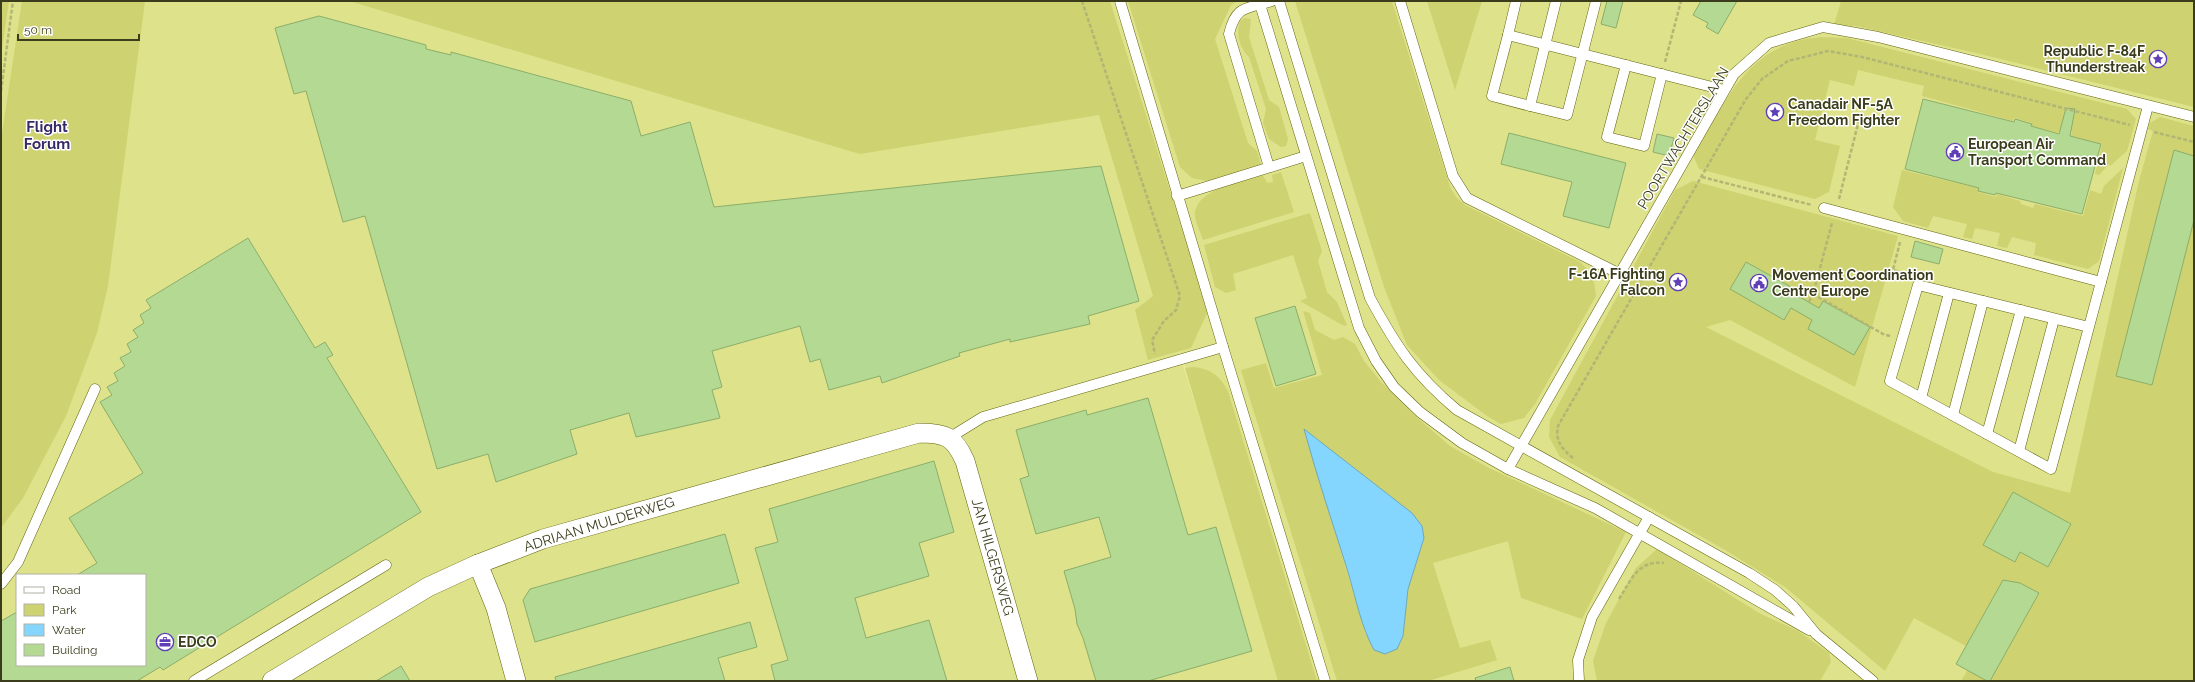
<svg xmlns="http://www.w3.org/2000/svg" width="2195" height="682" font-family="Raleway,sans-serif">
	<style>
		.built { fill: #dee28a; fill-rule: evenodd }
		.green { fill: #ced271; fill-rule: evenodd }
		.water { fill: #84d6fe; stroke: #6ea8ba }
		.building { fill: #b4d993; stroke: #8bae6a }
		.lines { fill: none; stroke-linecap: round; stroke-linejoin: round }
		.service-casing { stroke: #62640e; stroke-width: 11 }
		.minor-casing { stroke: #62640e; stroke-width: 20 }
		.path { stroke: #b2b674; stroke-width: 2.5; stroke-dasharray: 4 2; stroke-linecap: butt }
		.service { stroke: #fff; stroke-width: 10 }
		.minor { stroke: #fff; stroke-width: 19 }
		.labels { text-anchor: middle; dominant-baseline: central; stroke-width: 3; stroke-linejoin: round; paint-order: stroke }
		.poi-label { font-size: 14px; font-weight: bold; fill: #3a3c1b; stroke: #fff; text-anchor: start }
		.street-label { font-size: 14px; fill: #3a3c1b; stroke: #fff }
		.neighbourhood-label { font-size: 15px; font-weight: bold; fill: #372965; stroke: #fff }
	</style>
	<rect width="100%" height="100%" fill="#e8ec9c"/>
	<g class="built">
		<path d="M1,1h414l685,100 182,580h-1281zM17,575h128v90h-128z"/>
		<polygon points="1102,1 2194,1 2194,681 1311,681 1182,359 1179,350 1191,344 1198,334 1201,324"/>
	</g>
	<g class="green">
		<polygon points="1,1 9,1 1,56"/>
		<polygon points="22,1 145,1 108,286 97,333 66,416 23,498 1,528 1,140"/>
		<polygon points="349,1 1110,1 1208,311 1191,348 1148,360 1135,310 1153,296 1099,115 860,154"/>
		<polygon points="1128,1 1238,1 1231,5 1215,39 1248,143 1257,151 1261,165 1207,181 1192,178 1180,167"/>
		<polygon points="1295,1 1392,1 1450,187 1456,197 1465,205 1580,262 1593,275 1596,296 1535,404 1524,418 1501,424 1487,416 1439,380 1407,345 1384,287"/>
		<polygon points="1427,1 1482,1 1455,90"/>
		<polygon points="1841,1 2194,1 2194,107 1980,54 1856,26 1834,25"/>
		<path d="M1245,18l6,1 -2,18 20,63 10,7 9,32 -2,7 -5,1 -12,-8 -6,-16 3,-14 -17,-52c-10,-10 -13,-23 -9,-36z"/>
		<path d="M1821,37l26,1 280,71 9,10 -9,32 -17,15 -1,-2 -10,11 -4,-1 7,-30 -31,-8 1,-4 -12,-3 -2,4 -26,-7v-3l-18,-5 -1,3 -91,-25 2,-10 -66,-16 -4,16 -24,-6 -15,60 25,6 -11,46 -14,7 -116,-30 -6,-14c35,-56 54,-112 128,-118z"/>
		<polygon points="2160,117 2194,126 2194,681 1961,681 1970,666 2001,665 1914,618 1885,671 1785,587 1725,550 1560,457 1549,437 1550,420 1675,190 1693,181 1898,236 1855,387 1730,320 1706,327 1993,472 2070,493 2139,181 2153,131 2148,129 2150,123"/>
		<polygon points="2123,168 2099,261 2088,269 2034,255 2036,243 2012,237 2007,248 1997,246 2000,233 1975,228 1972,239 1963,237 1967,224 1933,216 1928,228 1903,221 1893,207 1902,170 1978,188 1978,192 1996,197 1997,194 2020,201 2021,204 2033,208 2035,204 2083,216 2090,190 2101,194 2104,186"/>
		<path d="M1281,172l13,40 -91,28c-2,-7 -7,-16 -8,-24 -1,-27 48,-35 68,-41l4,8 6,-1 -1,-7z"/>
		<polygon points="1310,213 1322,251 1318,261 1327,292 1337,302 1347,325 1344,326 1300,301 1307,298 1293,255 1233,274 1236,290 1226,293 1215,287 1204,245"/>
		<path d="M1303,311l7,2 5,17 19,10 9,-3 12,7 9,17 17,21 33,33 36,31 39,22 137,64 -44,87 -61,-21 -13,-57 -75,22 27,85 30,-8 7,20 -69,21h-91l-96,-311 25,-7 8,25 48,-13zM1304,429l108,84 10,13 2,12 -16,51 -5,47 -37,-1z"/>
		<path d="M1194,367c17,2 26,9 34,24l89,290h-39l-93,-313z"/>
		<polygon points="1657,549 1759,613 1798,631 1829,653 1831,662 1820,681 1597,681 1593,661 1606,623 1636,568"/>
	</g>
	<path class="water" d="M1304,429l108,84 10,13 2,12 -16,51 -5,47 -6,13 -12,5 -11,-4c-13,-24 -18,-51 -26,-78 -15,-48 -31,-95 -44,-143z"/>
	<g class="building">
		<polygon points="1607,1 1623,1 1616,28 1601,24"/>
		<polygon points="1701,1 1737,1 1718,34 1706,27 1708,23 1693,15"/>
		<polygon points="319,16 426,45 426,49 451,55 451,52 631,101 641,136 690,122 714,207 1101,166 1139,301 1088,316 1090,324 1010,342 1010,339 959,353 960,356 882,383 880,376 829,390 820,359 810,362 800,326 712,351 722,387 712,390 720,418 636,437 629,413 570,430 577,454 496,482 488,454 437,469 365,216 343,222 306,91 294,94 275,28"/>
		<polygon points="1923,99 2014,122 2015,119 2032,124 2031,126 2059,134 2066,108 2075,109 2070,136 2101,144 2082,214 1996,193 1995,195 1978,191 1979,188 1905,169"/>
		<polygon points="1509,133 1626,163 1609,228 1563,216 1572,182 1501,164"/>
		<polygon points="1657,134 1674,138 1669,156 1653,152"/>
		<polygon points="2174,150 2194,156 2194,220 2152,385 2116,376"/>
		<polygon points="248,238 315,348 325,342 333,355 327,358 421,512 163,670 160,667 137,681 1,681 1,621 17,612 17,665 145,665 145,575 77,575 97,563 69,518 143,473 100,402 112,395 107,387 118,381 114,373 125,366 120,358 131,352 127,344 138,337 133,330 144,323 140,315 151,308 146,300"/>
		<polygon points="1915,241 1943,249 1939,264 1911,257"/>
		<polygon points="1746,262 1800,292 1798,296 1819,308 1823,301 1870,327 1854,355 1808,329 1812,320 1791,308 1784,320 1730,289"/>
		<polygon points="1295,306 1316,374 1276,386 1255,318"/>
		<polygon points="1148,398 1188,535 1216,527 1252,651 1148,681 1096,681 1083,638 1077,624 1075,609 1064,571 1111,557 1099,517 1036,534 1020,479 1029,476 1016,430 1086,410 1087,415"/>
		<polygon points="934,461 954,532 919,543 929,576 855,598 866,638 929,620 947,681 775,681 771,665 788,660 755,548 778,542 769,509"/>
		<polygon points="2013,492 2071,524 2048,567 2020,552 2015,562 1983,545"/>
		<polygon points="725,534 739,583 535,642 523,600 530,589"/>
		<polygon points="2003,580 2020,583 2039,593 1990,681 1987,681 1956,664"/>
		<polygon points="750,622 757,647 718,658 725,681 556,681 555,677"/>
		<polygon points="401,666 410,681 376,681"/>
		<polygon points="1510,667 1514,681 1476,681 1475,678"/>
	</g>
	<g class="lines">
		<defs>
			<g id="service">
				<polyline points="1120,1 1223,347 1325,681"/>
				<polyline points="1259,1 1359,328 1376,361 1394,387 1420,412 1462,443 1508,469 1595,508 1809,630"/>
				<path d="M1279,1l91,297c26,48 44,76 87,112l292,163 26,17 18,16 23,28 57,47"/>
				<polyline points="1400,1 1453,176 1467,198 1620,274"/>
				<polyline points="1516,1 1508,35 1724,90"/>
				<polyline points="1508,35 1492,96 1530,106 1556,1"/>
				<polyline points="1626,65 1607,137 1644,146 1662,74"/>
				<polyline points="1530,106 1567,115 1596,1"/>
				<path d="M1269,167l-40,-133c7,-29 17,-25 43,-33"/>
				<polyline points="1177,196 1306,156"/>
				<polyline points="1824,208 2101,282"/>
				<polyline points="2089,327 1918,285 1890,381 2051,469 2148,106"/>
				<polyline points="1921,398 1949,293"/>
				<polyline points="1953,415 1983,301"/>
				<polyline points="1987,434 2021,310"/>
				<polyline points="949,438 983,417 1223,347"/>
				<polyline points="2019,451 2054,319"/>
				<polyline points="1508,469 1734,74 1769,43 1823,27 1878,37 2194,117"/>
				<polyline points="1,584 18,562 95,389"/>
				<polyline points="194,681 386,565"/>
				<polyline points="1579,681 1578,660 1592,617 1649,517"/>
			</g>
			<g id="minor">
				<polyline points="478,564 496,608 516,681"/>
				<path d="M272,681l156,-94 50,-23 65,-25 376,-106c26,0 35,3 46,28l63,220"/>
			</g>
		</defs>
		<use href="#service" class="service-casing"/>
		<use href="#minor" class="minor-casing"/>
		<g class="path">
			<polyline points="1082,1 1180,296 1176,310 1164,321 1152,340 1155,354"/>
			<polyline points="1665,62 1681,1"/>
			<polyline points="1,91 13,1"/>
			<polyline points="2154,132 2194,142"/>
			<polyline points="1702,177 1812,205"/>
			<polyline points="1839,199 1860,116"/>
			<polyline points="1900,242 1893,270 1908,274 1911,277"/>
			<polyline points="1813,294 1883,334 1890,336"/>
			<polyline points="1809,302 1813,294 1832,223"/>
			<path d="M1573,458c-11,-9 -18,-17 -15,-32l188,-327 16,-20 26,-18 40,-10 34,6 268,68"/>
			<path d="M1619,599c12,-19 19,-39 45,-36"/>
		</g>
		<use href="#service" class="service"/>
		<use href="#minor" class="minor"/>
	</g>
	<defs>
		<symbol id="sight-ring" viewBox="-11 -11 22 22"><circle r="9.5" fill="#fff" stroke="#603eb6" stroke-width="1.5"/><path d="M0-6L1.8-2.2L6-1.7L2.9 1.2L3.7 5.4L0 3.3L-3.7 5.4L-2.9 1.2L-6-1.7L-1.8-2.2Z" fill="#603eb6"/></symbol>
		<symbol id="civic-ring" viewBox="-11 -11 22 22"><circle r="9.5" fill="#fff" stroke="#603eb6" stroke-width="1.5"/><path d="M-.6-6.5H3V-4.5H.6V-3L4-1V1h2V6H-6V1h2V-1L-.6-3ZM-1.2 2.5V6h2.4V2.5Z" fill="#603eb6"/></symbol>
		<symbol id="office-ring" viewBox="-11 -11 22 22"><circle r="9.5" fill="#fff" stroke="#603eb6" stroke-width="1.5"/><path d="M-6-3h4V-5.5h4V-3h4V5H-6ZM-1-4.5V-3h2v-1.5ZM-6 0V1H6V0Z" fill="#603eb6"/></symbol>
	</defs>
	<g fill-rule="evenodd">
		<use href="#sight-ring" x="2148" y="49" width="20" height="20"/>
		<use href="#sight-ring" x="1765" y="102" width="20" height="20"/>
		<use href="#civic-ring" x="1945" y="142" width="20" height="20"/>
		<use href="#sight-ring" x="1668" y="272" width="20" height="20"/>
		<use href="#civic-ring" x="1749" y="273" width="20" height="20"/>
		<use href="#office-ring" x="155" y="632" width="20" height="20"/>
	</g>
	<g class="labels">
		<g class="poi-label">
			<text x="2145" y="51" text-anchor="end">Republic F-84F<tspan x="2145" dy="16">Thunderstreak</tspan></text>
			<text x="1788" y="104">Canadair NF-5A<tspan x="1788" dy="16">Freedom Fighter</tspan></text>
			<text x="1968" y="144">European Air<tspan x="1968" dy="16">Transport Command</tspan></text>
			<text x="1665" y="274" text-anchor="end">F-16A Fighting<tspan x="1665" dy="16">Falcon</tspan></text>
			<text x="1772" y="275">Movement Coordination<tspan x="1772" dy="16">Centre Europe</tspan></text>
			<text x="178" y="642">EDCO</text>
		</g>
		<g class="street-label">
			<text transform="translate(1683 138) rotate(-59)">POORTWACHTERSLAAN</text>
			<text transform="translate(599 524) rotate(-17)">ADRIAAN MULDERWEG</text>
			<text transform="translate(993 557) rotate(74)">JAN HILGERSWEG</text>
		</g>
		<g class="neighbourhood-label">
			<text x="47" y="127">Flight<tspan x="47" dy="17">Forum</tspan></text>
		</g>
	</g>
	<rect width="2195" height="682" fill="none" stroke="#3a3c1b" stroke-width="4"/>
	<rect x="16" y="574" width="130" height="92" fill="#ffffff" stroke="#b0b1a4"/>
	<rect x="24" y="587" width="20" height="6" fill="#ffffff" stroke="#b0b1a4"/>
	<text x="52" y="594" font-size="12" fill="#3a3c1b">Road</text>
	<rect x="24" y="604" width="20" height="12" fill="#ced271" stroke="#b0b1a4"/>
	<text x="52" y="614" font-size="12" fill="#3a3c1b">Park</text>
	<rect x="24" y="624" width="20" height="12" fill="#84d6fe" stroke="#b0b1a4"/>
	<text x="52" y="634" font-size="12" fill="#3a3c1b">Water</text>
	<rect x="24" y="644" width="20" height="12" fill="#b4d993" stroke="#b0b1a4"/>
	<text x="52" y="654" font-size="12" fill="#3a3c1b">Building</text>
	<path d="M18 34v6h121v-6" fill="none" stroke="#3a3c1b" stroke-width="2"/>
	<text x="24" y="34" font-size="12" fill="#3a3c1b" stroke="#ffffff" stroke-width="3" paint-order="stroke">50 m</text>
</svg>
